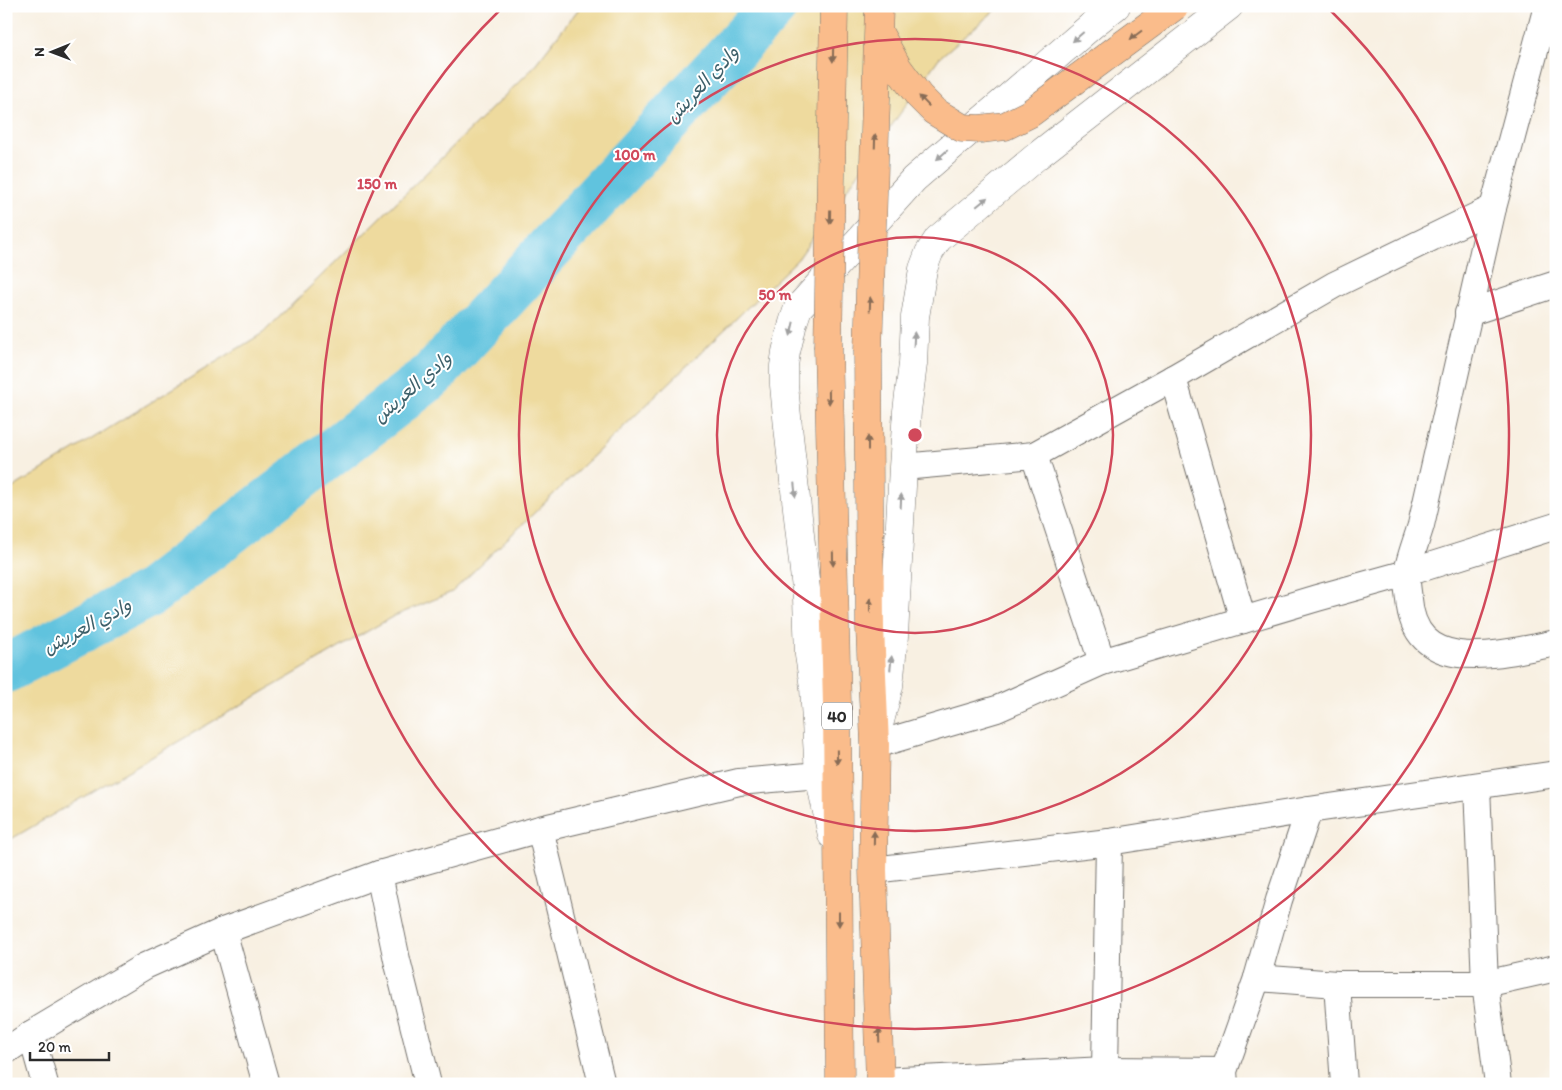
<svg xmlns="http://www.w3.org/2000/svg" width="1562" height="1090" font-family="Itim,'Playpen Sans Arabic',sans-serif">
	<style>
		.sand { fill: #eeda9e; stroke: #8c8264 }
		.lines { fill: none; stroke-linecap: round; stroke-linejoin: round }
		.river { stroke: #60c3de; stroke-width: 48 }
		.minor-casing { stroke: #73706b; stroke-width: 28 }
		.tertiary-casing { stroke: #73706b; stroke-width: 29 }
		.trunk-casing { stroke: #73706b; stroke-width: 29 }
		.minor { stroke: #fff; stroke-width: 26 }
		.tertiary { stroke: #fff; stroke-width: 28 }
		.trunk { stroke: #fabc8b; stroke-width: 28 }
		.trunk-bridge-casing { stroke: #73706b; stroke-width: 29; stroke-linecap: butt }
		.trunk-bridge { stroke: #fabc8b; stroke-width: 28 }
		.oneway { fill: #886c56 }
		.oneway2 { fill: #a0a0a0 }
		.ring { fill: none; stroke: #d1495b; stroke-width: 2.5 }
		.labels { text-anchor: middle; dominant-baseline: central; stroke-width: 4; stroke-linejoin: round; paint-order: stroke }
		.shield { fill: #fff; stroke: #6b6b6b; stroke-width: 1 }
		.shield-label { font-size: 16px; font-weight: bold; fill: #2b2b2b }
		.water-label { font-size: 19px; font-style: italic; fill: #3e606a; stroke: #fff }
		.centre { fill: #d1495b; stroke: #fff; stroke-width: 2.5 }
		.ring-label { font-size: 15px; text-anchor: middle; font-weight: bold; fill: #d1495b; stroke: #fff; stroke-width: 4; stroke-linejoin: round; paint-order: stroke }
	</style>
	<rect width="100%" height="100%" fill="#fff"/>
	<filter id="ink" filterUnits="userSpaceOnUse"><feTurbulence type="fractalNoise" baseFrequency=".02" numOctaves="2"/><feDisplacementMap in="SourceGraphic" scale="10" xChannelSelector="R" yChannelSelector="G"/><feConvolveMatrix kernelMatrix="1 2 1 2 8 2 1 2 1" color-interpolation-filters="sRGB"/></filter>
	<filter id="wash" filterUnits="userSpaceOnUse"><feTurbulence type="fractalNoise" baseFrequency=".0096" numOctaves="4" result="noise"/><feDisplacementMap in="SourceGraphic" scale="20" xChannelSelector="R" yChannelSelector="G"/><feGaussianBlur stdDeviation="1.12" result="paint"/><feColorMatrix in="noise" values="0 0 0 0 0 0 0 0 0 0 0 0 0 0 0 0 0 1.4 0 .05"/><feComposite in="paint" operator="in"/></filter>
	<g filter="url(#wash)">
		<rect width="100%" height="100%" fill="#f8f0e2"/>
		<polygon class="sand" points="581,6 1000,6 939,58 798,259 452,592 392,617 6,842 6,492 263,333 530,71"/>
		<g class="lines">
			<polyline class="river" points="6,669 150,593 431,376 774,6"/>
		</g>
	</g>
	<g filter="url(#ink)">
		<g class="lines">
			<defs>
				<g id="minor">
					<path d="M1547,6l-54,202 -72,317c-4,14 -12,34 -14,48 -1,8 1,18 2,26 6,80 95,54 147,44"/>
					<polyline points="1468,313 1556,284"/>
					<polyline points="1173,378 1243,620"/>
					<polyline points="1034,455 1102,662"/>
					<polyline points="903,467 1034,455 1173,378 1334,285 1493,208"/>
					<polyline points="875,745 997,709 1102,662 1317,598 1407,573 1556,526"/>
					<polyline points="1477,786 1485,984 1498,1084"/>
					<polyline points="540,829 602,1084"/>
					<polyline points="873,870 1109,842 1309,810 1556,774"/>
					<polyline points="379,874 397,960 428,1084"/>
					<polyline points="223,931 266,1084"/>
					<polyline points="1257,978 1337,984 1485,984 1556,968"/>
					<polyline points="1337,984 1344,1084"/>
					<polyline points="31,1034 45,1084"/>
					<polyline points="6,1051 31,1034 145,966 223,931 379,874 540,829 739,782 819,775"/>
					<polyline points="1105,1070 1109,842"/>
					<polyline points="880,1081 1105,1070 1224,1071"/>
					<polyline points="1225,1084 1224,1071 1257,978 1279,900 1309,810"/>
				</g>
				<g id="tertiary">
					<polyline points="878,729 889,686 894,636 903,467 907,411 913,364 915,317 923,269 929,253 938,239 1037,156 1229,6"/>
					<polyline points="832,835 819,775 814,687 809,655 807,598 788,427 784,385 784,366 786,352 793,323 798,308 914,179 1097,21 1116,6"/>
				</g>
				<g id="trunk">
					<polyline points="828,348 837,704 840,1084"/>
					<polyline points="868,352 870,628 875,745 873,870 880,1084"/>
				</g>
			</defs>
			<use href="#minor" class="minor-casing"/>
			<use href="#tertiary" class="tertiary-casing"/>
			<use href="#trunk" class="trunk-casing"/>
			<use href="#minor" class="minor"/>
			<use href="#tertiary" class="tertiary"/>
			<use href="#trunk" class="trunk"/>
			<defs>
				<g id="trunk-bridge">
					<polyline points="879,33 898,68 919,96 934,111 962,128 980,129 1005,126 1029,114 1175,6"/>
					<polyline points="828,348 834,6"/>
					<polyline points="868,352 879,6"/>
				</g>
			</defs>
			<use href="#trunk-bridge" class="trunk-bridge-casing"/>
			<use href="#trunk-bridge" class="trunk-bridge"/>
		</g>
		<defs><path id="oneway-solid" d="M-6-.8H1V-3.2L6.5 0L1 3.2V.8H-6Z" transform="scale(1.25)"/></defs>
		<g class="oneway">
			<use href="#oneway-solid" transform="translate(1136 35) rotate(143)"/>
			<use href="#oneway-solid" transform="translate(833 55) rotate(91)"/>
			<use href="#oneway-solid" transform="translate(924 101) rotate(-134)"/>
			<use href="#oneway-solid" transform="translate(875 141) rotate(-88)"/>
			<use href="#oneway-solid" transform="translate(830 217) rotate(91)"/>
			<use href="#oneway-solid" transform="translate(870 304) rotate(-88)"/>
			<use href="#oneway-solid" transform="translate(829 397) rotate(89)"/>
			<use href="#oneway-solid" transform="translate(868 443) rotate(-90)"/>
			<use href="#oneway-solid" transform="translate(833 559) rotate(89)"/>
			<use href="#oneway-solid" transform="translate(870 605) rotate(-90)"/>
			<use href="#oneway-solid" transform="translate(837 757) rotate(89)"/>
			<use href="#oneway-solid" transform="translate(874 838) rotate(-89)"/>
			<use href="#oneway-solid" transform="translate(839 919) rotate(90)"/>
			<use href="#oneway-solid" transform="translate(879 1035) rotate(-92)"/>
		</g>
		<g class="oneway2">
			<use href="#oneway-solid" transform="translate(1078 37) rotate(139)"/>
			<use href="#oneway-solid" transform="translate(942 155) rotate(139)"/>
			<use href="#oneway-solid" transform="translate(982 202) rotate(-40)"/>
			<use href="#oneway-solid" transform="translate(792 329) rotate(103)"/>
			<use href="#oneway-solid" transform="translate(914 339) rotate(-87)"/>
			<use href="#oneway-solid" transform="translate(795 490) rotate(84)"/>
			<use href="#oneway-solid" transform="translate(901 501) rotate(-87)"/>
			<use href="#oneway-solid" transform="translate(891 663) rotate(-84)"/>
		</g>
	</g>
	<g class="ring">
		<circle cx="915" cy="435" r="198"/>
		<circle cx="915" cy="435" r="396"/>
		<path d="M1328 8A594 594 0 1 1 502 8"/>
	</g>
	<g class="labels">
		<rect class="shield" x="822" y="702.5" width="30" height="27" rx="4"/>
		<g class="shield-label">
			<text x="837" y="716">40</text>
		</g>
		<g class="water-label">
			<text transform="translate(702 84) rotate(-47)">وادي العريش</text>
			<text transform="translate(412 387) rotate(-41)">وادي العريش</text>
			<text transform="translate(87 626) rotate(-28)">وادي العريش</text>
		</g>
	</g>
	<circle cx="915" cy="435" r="8" class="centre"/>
	<g class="ring-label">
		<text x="635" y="160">100 m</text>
		<text x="377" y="189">150 m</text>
		<text x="775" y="300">50 m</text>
	</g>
	<rect width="1562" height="1090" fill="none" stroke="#fff" stroke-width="25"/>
	<g transform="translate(52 52) rotate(269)" stroke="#ffffff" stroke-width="4" paint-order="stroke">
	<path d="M0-4L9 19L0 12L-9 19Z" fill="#2b2b2b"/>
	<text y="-8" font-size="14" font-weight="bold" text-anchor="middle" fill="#2b2b2b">N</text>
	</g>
	<path d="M30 1052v8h79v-8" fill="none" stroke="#2b2b2b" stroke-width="2.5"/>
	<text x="38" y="1052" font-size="15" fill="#2b2b2b" stroke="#ffffff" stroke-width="4" paint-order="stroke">20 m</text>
</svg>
